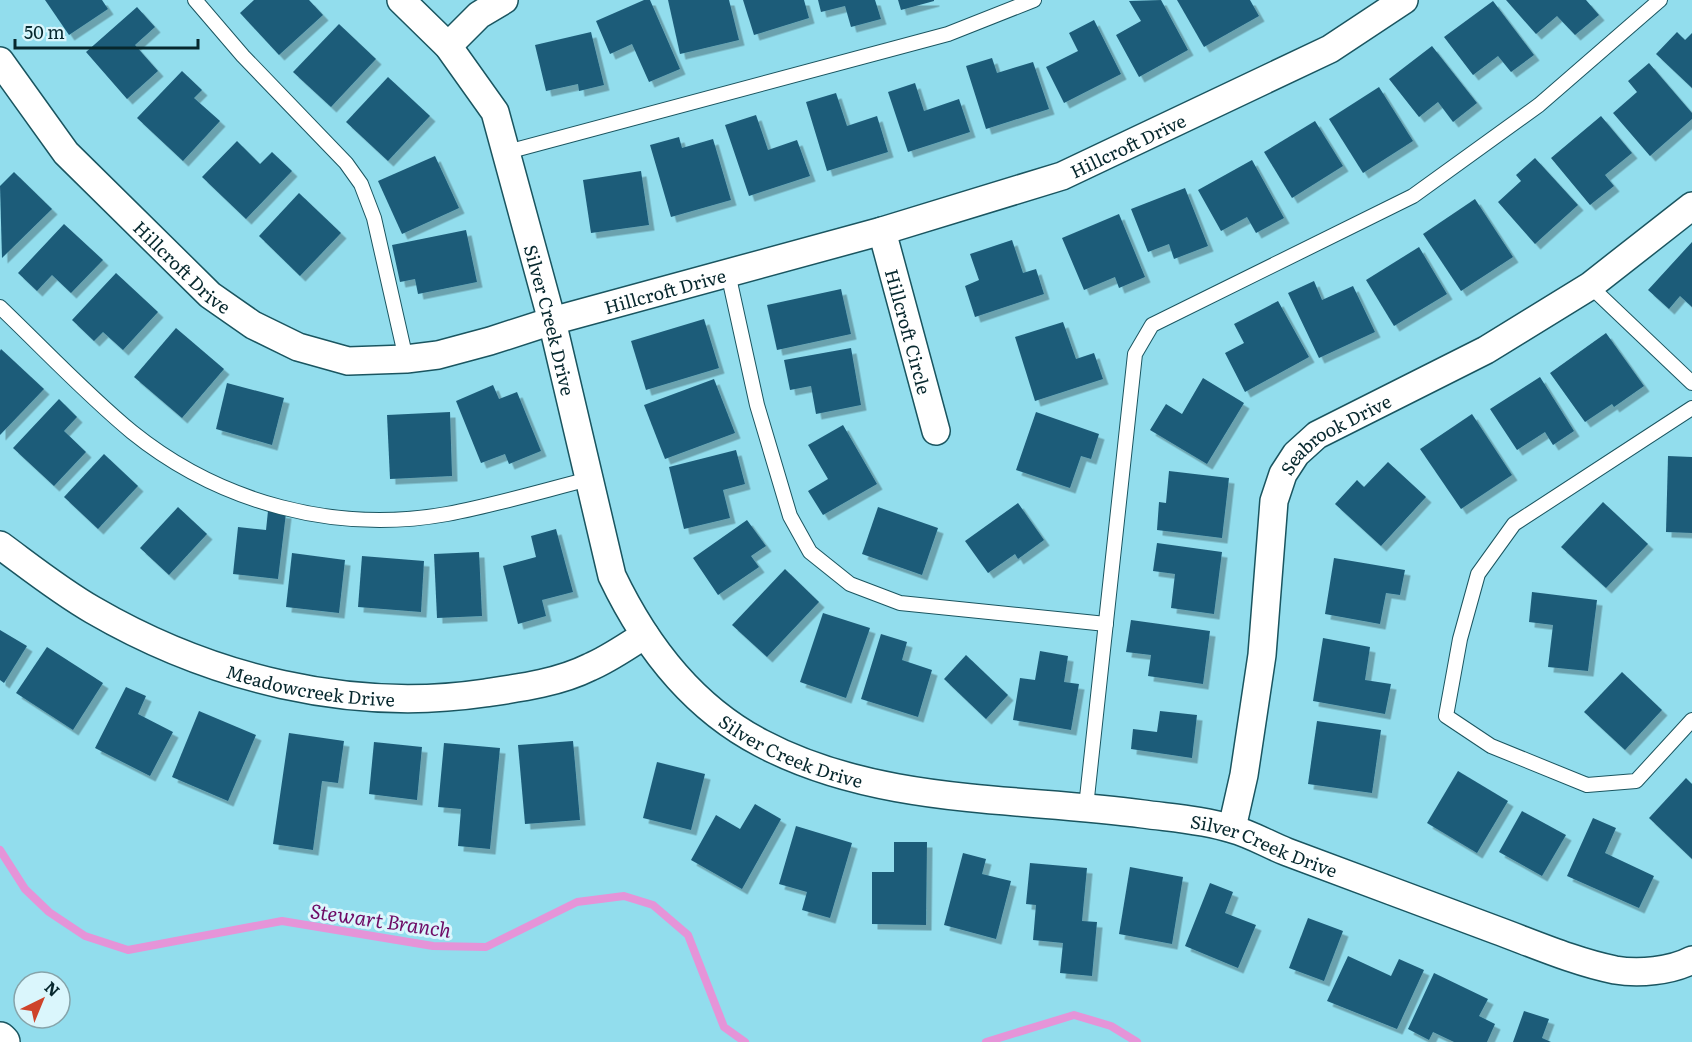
<svg xmlns="http://www.w3.org/2000/svg" width="1692" height="1042" font-family="Literata,serif">
	<style>
		.lines { fill: none; stroke-linecap: round; stroke-linejoin: round }
		.stream { stroke: #e594d8; stroke-width: 8 }
		.building { fill: #1d5c79; filter: url(#shadow) }
		.lane-casing { stroke: #1a5560; stroke-width: 16 }
		.street-casing { stroke: #1a5560; stroke-width: 30 }
		.secondary-casing { stroke: #1a5560; stroke-width: 36 }
		.lane { stroke: #fff; stroke-width: 14 }
		.street { stroke: #fff; stroke-width: 27 }
		.secondary { stroke: #fff; stroke-width: 33 }
		.labels { text-anchor: middle; dominant-baseline: central; stroke-width: 6; stroke-linejoin: round; paint-order: stroke }
		.street-label { font-size: 18px; fill: #07282e; stroke: #daf6fc }
		.water-label { font-size: 20px; font-style: italic; fill: #6e0b65; stroke: #daf6fc }
	</style>
	<defs>
		<filter id="shadow"><feDropShadow dx="5.5" dy="5.5" stdDeviation="0" flood-color="#0004"/></filter>
	</defs>
	<rect width="100%" height="100%" fill="#92dded"/>
	<g class="lines">
		<g class="stream">
			<polyline points="0,850 25,889 49,912 85,936 128,950 282,921 433,946 486,947 577,902 624,896 653,905 688,935 724,1027 745,1042"/>
			<polyline points="986,1042 1074,1015 1111,1026 1137,1042"/>
		</g>
	</g>
	<g class="building">
		<polygon points="45,0 102,0 108,9 69,35"/>
		<polygon points="254,0 309,0 323,15 279,55 240,13"/>
		<polygon points="644,0 650,0 680,69 649,82 632,44 610,54 596,21"/>
		<polygon points="668,0 729,0 739,40 680,54"/>
		<polygon points="743,0 804,0 809,18 754,35"/>
		<polygon points="818,0 875,0 881,19 851,27 845,6 821,12"/>
		<polygon points="898,0 934,0 934,1 901,10"/>
		<polygon points="1161,0 1188,50 1139,77 1116,35 1141,21 1129,1"/>
		<polygon points="1177,0 1250,0 1259,16 1204,47"/>
		<polygon points="1506,0 1586,0 1599,15 1575,35 1557,16 1536,34"/>
		<polygon points="1493,1 1534,55 1511,72 1498,56 1473,75 1444,37"/>
		<polygon points="137,7 155,27 135,45 158,71 127,99 86,52"/>
		<polygon points="1094,20 1121,74 1064,103 1046,67 1078,51 1069,33"/>
		<polygon points="339,24 376,59 331,107 293,72"/>
		<polygon points="591,32 604,85 579,91 578,84 546,91 535,45"/>
		<polygon points="1677,32 1685,40 1692,33 1692,88 1656,54"/>
		<polygon points="1432,46 1477,103 1453,122 1438,102 1419,117 1389,79"/>
		<polygon points="992,58 997,73 1033,62 1049,109 986,129 966,66"/>
		<polygon points="1649,63 1692,113 1692,119 1650,156 1613,113 1637,92 1628,81"/>
		<polygon points="182,71 202,90 194,98 220,121 183,161 137,118"/>
		<polygon points="388,77 430,116 388,161 346,122"/>
		<polygon points="915,83 924,111 959,99 970,132 908,152 888,92"/>
		<polygon points="1379,87 1413,141 1363,173 1329,119"/>
		<polygon points="836,93 847,126 877,116 888,152 827,171 806,102"/>
		<polygon points="756,115 768,150 797,140 810,176 749,196 725,125"/>
		<polygon points="1601,116 1632,153 1605,175 1614,186 1590,205 1551,158"/>
		<polygon points="1315,121 1343,166 1292,198 1264,152"/>
		<polygon points="679,137 682,148 713,139 731,200 671,217 650,145"/>
		<polygon points="237,141 260,164 272,152 292,171 246,219 202,177"/>
		<polygon points="435,156 459,208 402,234 378,181"/>
		<polygon points="1535,158 1578,205 1535,244 1498,202 1521,181 1516,175"/>
		<polygon points="1252,160 1284,218 1256,233 1247,217 1221,231 1198,190"/>
		<polygon points="641,171 649,225 591,233 583,180"/>
		<polygon points="14,172 52,209 2,258 0,186"/>
		<polygon points="1185,188 1208,246 1174,259 1169,244 1148,252 1131,209"/>
		<polygon points="299,193 341,233 300,276 259,236"/>
		<polygon points="1475,199 1513,257 1461,291 1423,234"/>
		<polygon points="1119,214 1145,277 1119,288 1115,277 1084,290 1062,238"/>
		<polygon points="64,224 103,260 71,293 52,275 37,291 18,273"/>
		<polygon points="466,230 477,282 418,294 415,279 400,282 392,245"/>
		<polygon points="1012,240 1023,273 1036,269 1044,294 975,317 965,286 979,280 970,254"/>
		<polygon points="1692,242 1692,307 1680,296 1669,309 1648,290"/>
		<polygon points="1419,247 1447,294 1394,326 1366,280"/>
		<polygon points="116,273 158,312 123,350 103,332 94,341 72,320"/>
		<polygon points="1314,281 1322,300 1353,286 1375,332 1319,358 1288,293"/>
		<polygon points="841,289 851,334 777,350 767,305"/>
		<polygon points="1278,301 1309,357 1245,392 1225,353 1244,343 1234,324"/>
		<polygon points="704,319 719,368 646,390 631,341"/>
		<polygon points="1063,322 1076,359 1094,353 1103,379 1035,401 1015,337"/>
		<polygon points="176,328 224,369 182,418 134,377"/>
		<polygon points="1606,333 1644,386 1614,407 1612,404 1585,422 1550,373"/>
		<polygon points="851,348 861,405 816,414 811,386 790,390 784,360"/>
		<polygon points="1,349 44,389 0,435 0,351"/>
		<polygon points="1540,377 1574,431 1553,445 1545,432 1517,450 1490,409"/>
		<polygon points="1203,378 1244,403 1207,464 1150,430 1166,404 1182,414"/>
		<polygon points="714,379 735,433 665,459 644,405"/>
		<polygon points="227,383 284,398 272,445 216,429"/>
		<polygon points="493,385 499,399 517,392 541,451 509,464 505,454 481,463 456,401"/>
		<polygon points="59,399 77,417 64,431 86,452 54,486 13,448"/>
		<polygon points="450,412 452,476 390,479 387,415"/>
		<polygon points="1036,412 1099,434 1091,459 1081,456 1070,488 1016,470"/>
		<polygon points="1472,414 1512,475 1461,509 1420,449"/>
		<polygon points="843,425 877,484 823,515 808,491 828,479 808,445"/>
		<polygon points="736,450 745,484 723,490 730,518 684,529 669,467"/>
		<polygon points="104,454 138,486 98,529 64,497"/>
		<polygon points="1668,456 1692,457 1692,533 1666,532"/>
		<polygon points="1388,462 1426,497 1381,546 1335,504 1357,480 1364,487"/>
		<polygon points="1169,471 1229,478 1222,538 1157,530 1159,502 1166,503"/>
		<polygon points="1603,502 1648,544 1606,588 1561,547"/>
		<polygon points="1018,503 1044,540 1018,559 1015,554 988,573 965,541"/>
		<polygon points="178,507 207,534 169,575 140,548"/>
		<polygon points="878,507 938,528 922,575 862,554"/>
		<polygon points="268,511 286,513 278,579 233,574 238,527 266,530"/>
		<polygon points="747,520 766,546 751,556 759,567 718,595 693,558"/>
		<polygon points="556,529 573,592 542,600 546,616 518,624 503,566 536,557 531,536"/>
		<polygon points="1157,543 1222,552 1214,614 1171,608 1175,574 1153,571"/>
		<polygon points="479,552 482,616 437,618 434,554"/>
		<polygon points="292,553 345,560 339,613 286,607"/>
		<polygon points="362,556 424,561 421,612 358,607"/>
		<polygon points="1334,558 1405,570 1400,595 1386,593 1380,624 1325,614"/>
		<polygon points="785,569 819,602 767,657 732,625"/>
		<polygon points="1532,592 1597,600 1588,671 1548,667 1553,625 1529,622"/>
		<polygon points="823,613 870,628 846,698 800,682"/>
		<polygon points="1131,620 1210,631 1203,684 1148,676 1151,655 1126,652"/>
		<polygon points="0,630 27,646 4,683 0,680"/>
		<polygon points="881,634 907,642 902,660 932,670 918,717 861,699"/>
		<polygon points="1323,638 1370,647 1365,680 1391,684 1385,714 1313,701"/>
		<polygon points="47,647 103,683 73,730 16,693"/>
		<polygon points="1040,651 1068,656 1064,682 1079,684 1071,730 1013,720 1020,678 1035,680"/>
		<polygon points="966,655 1008,695 986,719 944,679"/>
		<polygon points="1622,672 1662,710 1625,750 1584,712"/>
		<polygon points="126,687 146,696 138,714 173,732 150,776 95,748"/>
		<polygon points="199,711 256,735 228,801 172,777"/>
		<polygon points="1160,711 1197,715 1192,758 1131,749 1133,729 1157,732"/>
		<polygon points="1317,721 1381,730 1372,793 1308,784"/>
		<polygon points="289,733 344,741 338,783 322,781 313,850 273,844"/>
		<polygon points="573,741 580,820 525,824 518,745"/>
		<polygon points="374,742 422,747 417,800 369,794"/>
		<polygon points="444,743 500,748 490,849 458,846 461,809 438,807"/>
		<polygon points="657,762 705,774 691,830 643,818"/>
		<polygon points="1458,771 1508,801 1477,853 1427,823"/>
		<polygon points="1686,778 1692,784 1692,859 1649,818"/>
		<polygon points="755,804 781,819 742,889 691,860 716,815 740,829"/>
		<polygon points="1522,811 1566,835 1542,876 1499,852"/>
		<polygon points="1593,818 1616,828 1605,853 1654,876 1639,908 1567,876"/>
		<polygon points="796,826 852,843 830,918 802,910 807,892 779,884"/>
		<polygon points="894,842 927,842 926,925 872,924 872,872 894,872"/>
		<polygon points="963,853 986,859 982,874 1011,881 996,939 944,925"/>
		<polygon points="1030,863 1087,868 1082,921 1097,922 1092,976 1060,973 1063,943 1033,940 1036,905 1026,904"/>
		<polygon points="1130,867 1183,877 1172,944 1119,934"/>
		<polygon points="1210,883 1233,892 1225,913 1256,925 1238,968 1185,946"/>
		<polygon points="1308,918 1343,931 1324,981 1289,968"/>
		<polygon points="1348,956 1391,976 1399,959 1424,970 1397,1029 1327,1001"/>
		<polygon points="1434,973 1488,999 1479,1016 1495,1024 1487,1042 1454,1042 1433,1032 1429,1040 1408,1029"/>
		<polygon points="1524,1011 1549,1019 1542,1038 1551,1042 1513,1042"/>
	</g>
	<g class="lines">
		<defs>
			<g id="lane">
				<polyline points="195,0 243,56 346,163 361,184 374,218 406,359"/>
				<polyline points="507,152 948,34 1034,0"/>
				<polyline points="728,273 757,405 790,516 810,552 850,584 900,603 1106,624"/>
				<polyline points="1590,286 1692,383"/>
				<path d="M0,307c44,42 86,87 132,125 88,71 204,102 315,82 48,-9 95,-23 142,-35"/>
				<polyline points="1692,408 1514,524 1478,574 1460,639 1446,716 1491,746 1587,785 1636,781 1692,720"/>
				<polyline points="1086,807 1135,354 1152,325 1413,196 1539,105 1660,0"/>
			</g>
			<g id="street">
				<path id="s1" d="M401,0l47,46 47,66 57,209 60,255c33,69 80,131 149,167 117,62 255,54 382,71 29,4 61,6 89,15 19,5 37,16 55,23 70,26 139,52 209,78 38,14 79,32 119,40 24,4 56,1 77,-10"/>
				<polyline points="448,46 479,15 504,0"/>
				<path id="s2" d="M0,61l66,92 144,142 43,30 45,22 50,14 58,-2 32,-4 52,-14 62,-20 330,-90 180,-55 268,-127 74,-49"/>
				<path id="s3" d="M882,231l54,200"/>
				<path id="s4" d="M0,545c30,22 60,46 93,65 117,68 257,103 392,83 34,-5 73,-10 105,-26 19,-8 37,-21 55,-32"/>
				<path id="s5" d="M1232,828l12,-53 18,-120 12,-154 9,-27 13,-20 21,-19 169,-85 104,-64 102,-80"/>
			</g>
			<polyline id="secondary" points="0,1039 3,1042"/>
		</defs>
		<use href="#lane" class="lane-casing"/>
		<use href="#street" class="street-casing"/>
		<use href="#secondary" class="secondary-casing"/>
		<use href="#lane" class="lane"/>
		<use href="#street" class="street"/>
		<use href="#secondary" class="secondary"/>
	</g>
	<g class="labels">
		<g class="street-label">
			<text stroke="none"><textPath href="#s2" startOffset="1282">Hillcroft Drive</textPath></text>
			<text stroke="none"><textPath href="#s2" startOffset="276">Hillcroft Drive</textPath></text>
			<text stroke="none"><textPath href="#s2" startOffset="796">Hillcroft Drive</textPath></text>
			<text stroke="none"><textPath href="#s1" startOffset="362">Silver Creek Drive</textPath></text>
			<text stroke="none"><textPath href="#s3" startOffset="104">Hillcroft Circle</textPath></text>
			<text stroke="none"><textPath href="#s5" startOffset="426">Seabrook Drive</textPath></text>
			<text stroke="none"><textPath href="#s4" startOffset="346">Meadowcreek Drive</textPath></text>
			<text stroke="none"><textPath href="#s1" startOffset="884">Silver Creek Drive</textPath></text>
			<text stroke="none"><textPath href="#s1" startOffset="1370">Silver Creek Drive</textPath></text>
		</g>
		<g class="water-label">
			<text transform="translate(381 919) rotate(8)">Stewart Branch</text>
		</g>
	</g>
	<g transform="translate(42 1000) rotate(43)"><circle r="28" fill="#daf6fc" stroke="#86a4aa" stroke-width="1.5"/>
	<path d="M0-4.5L10 22L0 15L-10 22Z" fill="#ce432a"/>
	<text y="-9" font-size="16" font-weight="bold" text-anchor="middle" fill="#07282e">N</text>
	</g>
	<path d="M15 39v9h183v-9" fill="none" stroke="#07282e" stroke-width="3"/>
	<text x="24" y="39" font-size="18" fill="#07282e" stroke="#daf6fc" stroke-width="4.5" paint-order="stroke">50 m</text>
</svg>
